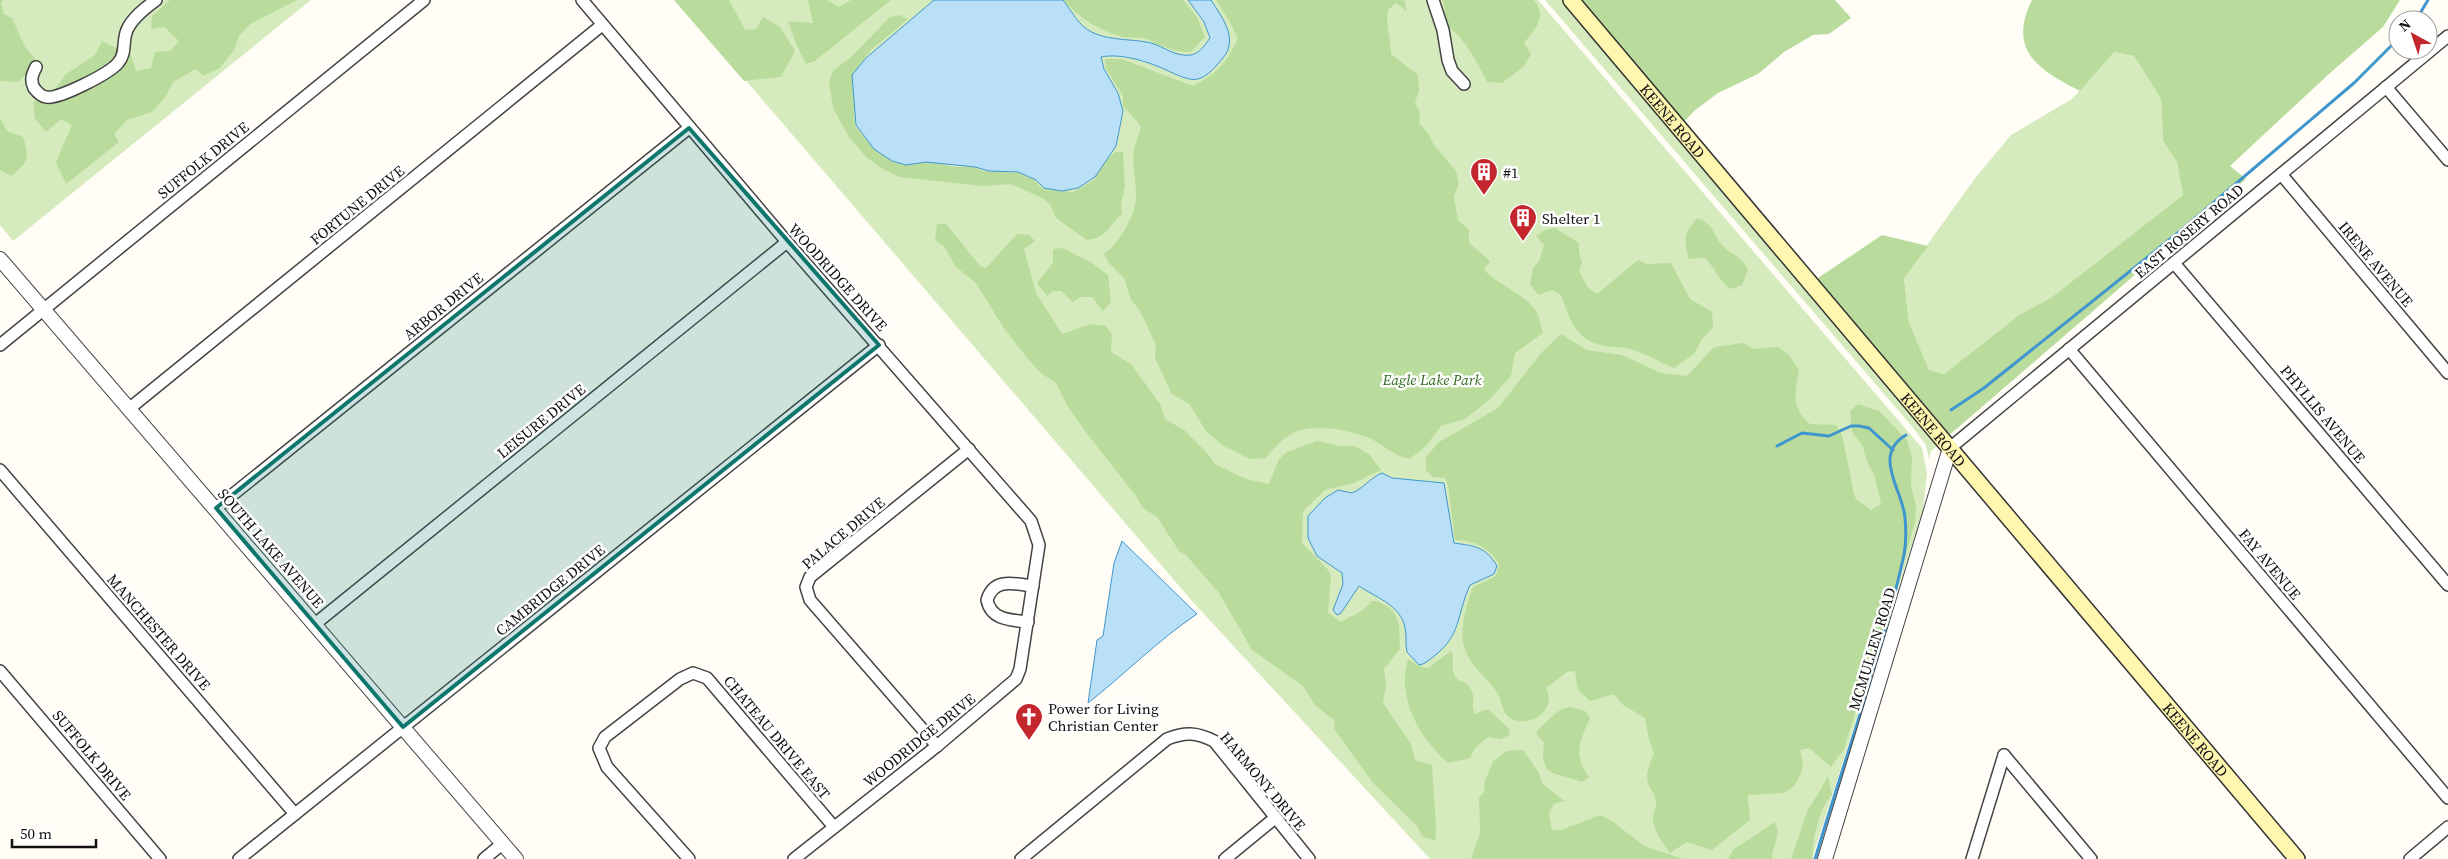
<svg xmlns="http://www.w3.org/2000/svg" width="2448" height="859" font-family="'Source Serif 4',serif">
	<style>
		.green { fill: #d5ebbd }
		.forest { fill: #b9dc9c }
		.water { fill: #b9e0f7; stroke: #3f96cf }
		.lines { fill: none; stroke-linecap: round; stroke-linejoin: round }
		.stream { stroke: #3f96cf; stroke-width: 3 }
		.minor-casing { stroke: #444; stroke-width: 14 }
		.tertiary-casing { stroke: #444; stroke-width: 16 }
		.secondary-casing { stroke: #333; stroke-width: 18 }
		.minor { stroke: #fff; stroke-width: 11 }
		.tertiary { stroke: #fff; stroke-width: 14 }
		.secondary { stroke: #fff6b0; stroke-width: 15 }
		.marked { fill: #0f766e; fill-opacity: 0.2; stroke: #0f766e; stroke-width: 4; stroke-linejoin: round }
		.labels { text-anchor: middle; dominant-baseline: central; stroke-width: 5; stroke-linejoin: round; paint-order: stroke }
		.street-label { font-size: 15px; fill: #111; stroke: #fff }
		.poi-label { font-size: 15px; fill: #111; stroke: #fff; text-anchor: start }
		.park-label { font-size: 15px; font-style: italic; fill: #2f6b1f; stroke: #fff }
	</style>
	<rect width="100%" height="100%" fill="#fffdf5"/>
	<g class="green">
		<polygon points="0,0 311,0 13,241 0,225"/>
		<polygon points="677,0 1538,0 1922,448 1927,473 1923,510 1812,859 1430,859 1192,601"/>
		<polygon points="1545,0 1564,0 1939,444 1931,451 1929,459 1926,445 1910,424"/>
		<polygon points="2114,52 2134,56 2161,99 2163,141 2177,162 2183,195 2052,297 2019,315 1944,374 1929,370 1909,322 1904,277 1976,177 2011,135 2072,99"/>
	</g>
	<g class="forest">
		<polygon points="0,0 4,0 1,3 4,14 12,18 25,47 38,62 18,82 0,81"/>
		<polygon points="170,0 297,0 250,24 239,36 234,50 220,68 203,76 196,69 173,82 166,96 152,112 127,120 114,134 119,142 66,184 56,162 72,125 61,119 46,132 35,119 33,102 53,92 66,74 95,55 102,41 131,55 136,71 151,68 155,52 170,51 179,41 164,27 151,29 152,16"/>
		<polygon points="674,0 729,0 745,30 756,29 763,17 780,27 795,51 781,77 744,81"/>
		<polygon points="808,0 827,0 839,7 851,0 891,0 815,61 806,64 797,46 788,21 813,23"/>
		<path d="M1064,0h119l14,17 8,20 -14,15c-16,0 -30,-6 -45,-13 -8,-3 -19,0 -27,-3 -20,-6 -42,-19 -55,-36z"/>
		<path d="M1216,0h188l3,11 -11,-8 -8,7c-3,15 3,28 3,44l27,21 1,16 -4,11 5,11 -1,10 9,10 6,12 22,26 3,13 -5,12 4,24 11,10v13l21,18 -6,9c14,15 45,26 53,43 3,6 4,14 6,20l-28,20 -4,23 -23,25 -23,18 -24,7 -15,20 -16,13c-17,-3 -27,-15 -41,-21 -23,-9 -63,-17 -84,0 -7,5 -13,13 -19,20l-16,1 -28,-14 -16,-14 -17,-27 -17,-10 -17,-36 1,-13 -17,-36 -8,-9 -7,-22 -15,-15 -5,-9c17,-13 34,-42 32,-63 -1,-14 -4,-29 -2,-42 2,-8 5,-15 7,-23l-18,-20v-10l-17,-27 -1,-10h17l71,27c26,-14 31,-20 45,-47l-7,-15z"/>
		<path d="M1443,0h91c14,17 1,29 -10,43l7,11 -7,12 -22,17 -15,-1c-10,-20 -21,-43 -40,-56z"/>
		<polygon points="1579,0 1835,0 1851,18 1829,34 1813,35 1784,52 1758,74 1718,93 1694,111 1683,123"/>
		<path d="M2032,0h368l-17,27 -53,46 -100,93 16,13 -299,258 -132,-157 67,-45 46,11 -24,32 5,44 20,48 15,4 75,-59 33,-18 131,-102 -6,-33 -14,-21 -2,-42 -27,-43 -20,-4 -34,39c-41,-21 -73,-40 -48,-91z"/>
		<path d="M899,15l9,4 -37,31 -19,25 3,51 19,23 19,13 11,3 25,-3 26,5h18l10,4 35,2 16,7 9,9 30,3 21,-12 11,-18 10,-10h8l2,34 -4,19 1,9c-14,12 -14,23 -35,26l-31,-22 -5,-12 -7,-7 -33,-15 -28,2 -84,-9 -18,-9 -15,-11 -17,-20 -16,-29 -4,-27 5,-11 17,-13 38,-39z"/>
		<path d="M0,118l7,13 16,6c7,21 5,26 -12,39l-11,-6z"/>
		<path d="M1697,218c19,7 14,16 26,28 10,11 17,8 25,24l-6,15 -11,4c-12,-7 -16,-22 -26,-31l-16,1c-6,-20 -5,-26 8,-41z"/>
		<polygon points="937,224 946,224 981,267 986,268 1017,234 1029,235 1035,241 1024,249 1036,293 1062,334 1091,324 1106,326 1112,335 1111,352 1132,365 1160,404 1165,419 1184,430 1208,454 1215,464 1246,479 1269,484 1279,459 1287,452 1317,441 1340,446 1355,446 1370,455 1381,470 1354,483 1325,490 1303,511 1302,543 1329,571 1331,578 1328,612 1340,622 1362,611 1372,601 1377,601 1390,608 1396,616 1399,627 1400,649 1384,669 1386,685 1383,703 1411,744 1415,760 1432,765 1436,827 1435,841 1422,836 1417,826 1374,784 1334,729 1335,721 1315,705 1303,686 1252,650 1219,593 1186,555 1179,551 1157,517 1143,508 1136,496 1088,435 1068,407 1056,383 1041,373 1028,359 1003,327 976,283 956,267 944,246 935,240"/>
		<path d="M1555,228l24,15v9l3,11 -3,8 9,17 9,6 41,-34 9,4 24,-1 19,36 22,13 1,16 -11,11 -8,15 -20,14c-16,-6 -30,-16 -47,-20 -8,-1 -16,-1 -23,-2 -30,-7 -34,-27 -43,-51l-9,-5 -14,5 -8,-11 3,-16 6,-7 5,-16 -8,-9 9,-6z"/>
		<polygon points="1063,248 1092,263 1108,275 1111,302 1103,311 1092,297 1080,297 1073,302 1061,291 1053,291 1047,296 1037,283 1053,263 1053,249"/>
		<path d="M1561,334l26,16 35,5 39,18 26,3 27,-29 29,-4 11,6 24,-2 11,8 10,15c-4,23 -8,38 11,54l26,1 6,10 12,59 2,5 15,11 10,-6 -6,-27 -9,-18 -3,-12 -11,-15 -2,-21 8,-7 21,7 28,29 5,17 -1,28 5,21 -1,16 -27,97 -16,40 -28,90 -13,18 -22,-19 -9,2 3,13 -2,11 -7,12 -10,7 -36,2c-1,9 3,16 2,25l-38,30 -25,-8 -17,11c-8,-11 -18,-24 -17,-38 1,-4 4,-7 3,-11 0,-8 -4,-12 -7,-18 -5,-12 1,-22 5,-33l-5,-13 -4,-22 -22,-13 -9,-11 -24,7 -12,-11 -3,-19 -8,1 -21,16c1,3 3,8 3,11 -1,18 -25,28 -39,19 -8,-5 -8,-16 -12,-24 -7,-12 -22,-23 -29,-36 -13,-20 -4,-49 4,-71l23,-11 3,-12c-11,-17 -23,-23 -44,-24l-7,-54 -3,-8 -13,-1 -6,-7v-13l13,-15 59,-34 44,-56z"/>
		<path d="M1451,651l2,4c-3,36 12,18 19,37 4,9 -2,12 3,22l13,-5 21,20 1,6 -9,4 -13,-2 -13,11 -5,10 -22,5c-28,-25 -52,-65 -40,-104l11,7 9,2z"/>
		<path d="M1570,707l15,4 5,7c-10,24 -18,34 -1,59l-7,5c-27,-10 -43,-4 -38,-40l-7,-7v-5c12,-8 18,-21 33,-23z"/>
		<polygon points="1523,750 1539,773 1542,783 1564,801 1573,799 1554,804 1549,814 1552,830 1561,830 1600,815 1612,821 1644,846 1683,859 1471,859 1480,833 1479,798 1484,792 1485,781 1493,761 1507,751"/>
		<path d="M1828,776l4,19c-12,11 -21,48 -19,64h-22l17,-50 9,-13z"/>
		<path d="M1775,822c7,14 -3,23 -3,37h-44l5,-9z"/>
	</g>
	<g class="water">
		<path d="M934,0h129c7,9 13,20 21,27 18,15 47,11 67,16 14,4 24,14 40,12 9,-2 14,-10 19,-17l-6,-16 -16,-22h23c11,17 28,39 12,58 -23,28 -29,25 -59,11 -18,-8 -44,-16 -63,-12l3,12 14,24 5,18 -7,35 -21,31 -17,11 -16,3 -18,-3 -8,-8 -18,-8 -29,-1 -14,-4 -49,-5 -20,3 -14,-4 -18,-12 -18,-24 -4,-50 14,-17z"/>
		<path d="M1382,473l10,5 52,5 10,60c20,3 31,3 43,23l-3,8 -24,11c-14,31 -8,50 -37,72 -5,4 -8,7 -14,8l-12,-13c-2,-8 0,-16 -2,-24 -4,-23 -30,-31 -46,-42l-18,27 -4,2 -4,-5 10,-26 -1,-11 -25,-17 -9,-18v-22l17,-18 13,-8 14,3c12,-5 18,-15 30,-20z"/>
		<path d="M1122,541l75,73c-40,27 -72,60 -109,89l9,-63 6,-4 11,-73z"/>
	</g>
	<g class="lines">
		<g class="stream">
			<polyline points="2416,20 2428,0"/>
			<polyline points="1951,410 1984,388 2179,232 2354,83 2398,39"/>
			<polyline points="1777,446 1802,433 1829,436 1851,426 1859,426 1869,428 1893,450"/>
			<path d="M1815,859c30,-101 66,-201 89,-304 2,-11 2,-26 1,-38 -3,-28 -33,-62 1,-82"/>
		</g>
		<defs>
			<g id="minor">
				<polyline points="582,0 787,242 1031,521 1039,545 1020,669 1016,679 937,746 794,859"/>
				<polyline points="1433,0 1443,30 1448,60 1452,71 1464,84"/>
				<path d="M36,67c-4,8 -6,13 -2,21 3,4 7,8 12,9 12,3 64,-24 72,-34 9,-10 4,-22 9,-33 5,-12 18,-22 29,-30"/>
				<polyline points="2386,87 2448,160"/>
				<polyline points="2281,174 2448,373"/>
				<polyline points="2174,263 2448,585"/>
				<polyline points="0,345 424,0"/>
				<polyline points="2069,349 2448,798"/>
				<polyline points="130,408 602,25"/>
				<polyline points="1950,448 2448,36"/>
				<polyline points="0,470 295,814"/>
				<polyline points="216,508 689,128"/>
				<path d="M1028,622c-18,-2 -37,-2 -41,-22 7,-23 28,-16 46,-14"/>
				<polyline points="315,624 787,242"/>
				<polyline points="0,671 160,859"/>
				<polyline points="937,746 810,600 806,587 810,577 969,449"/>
				<polyline points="2004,755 2091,859"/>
				<polyline points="239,859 879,345"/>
				<polyline points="484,859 502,844"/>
				<polyline points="689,859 607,767 599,748 605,737 680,679 693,673 707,678 834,827"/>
				<path d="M1021,859l146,-120c18,-7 29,-7 47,2l95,118"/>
				<polyline points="1225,859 1275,818"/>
				<polyline points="1972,859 2004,755"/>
				<polyline points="2410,859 2448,827"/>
			</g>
			<g id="tertiary">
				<polyline points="0,259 516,859"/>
				<polyline points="1825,859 1950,448"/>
			</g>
			<g id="secondary">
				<path id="s1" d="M1571,0l726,859"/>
			</g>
		</defs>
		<use href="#minor" class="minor-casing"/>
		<use href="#tertiary" class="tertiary-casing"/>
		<use href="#secondary" class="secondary-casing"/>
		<use href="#minor" class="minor"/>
		<use href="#tertiary" class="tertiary"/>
		<use href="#secondary" class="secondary"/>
	</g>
	<path class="marked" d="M689,128l190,217 -476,382 -187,-219z"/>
	<defs>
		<symbol id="building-pin" viewBox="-11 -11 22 30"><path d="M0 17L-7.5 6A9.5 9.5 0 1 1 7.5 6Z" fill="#c4262e" stroke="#fff"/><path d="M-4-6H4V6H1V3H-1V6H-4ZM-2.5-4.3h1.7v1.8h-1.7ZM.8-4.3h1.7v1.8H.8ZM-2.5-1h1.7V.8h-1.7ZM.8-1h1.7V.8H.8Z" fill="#fff"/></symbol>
		<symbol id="church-pin" viewBox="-11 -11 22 30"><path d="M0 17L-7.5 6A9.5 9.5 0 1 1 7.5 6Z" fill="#c4262e" stroke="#fff"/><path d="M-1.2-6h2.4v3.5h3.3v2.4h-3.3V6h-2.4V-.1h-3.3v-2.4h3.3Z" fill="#fff"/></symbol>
	</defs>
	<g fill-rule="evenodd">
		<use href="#building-pin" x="1468" y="156" width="32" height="43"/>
		<use href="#building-pin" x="1507" y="202" width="32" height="43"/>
		<use href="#church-pin" x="1013" y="701" width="32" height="43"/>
	</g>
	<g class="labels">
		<g class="street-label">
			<text stroke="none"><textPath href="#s1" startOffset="158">KEENE ROAD</textPath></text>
			<text transform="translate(203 160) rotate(-39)">SUFFOLK DRIVE</text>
			<text transform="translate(357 205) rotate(-39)">FORTUNE DRIVE</text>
			<text transform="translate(2189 231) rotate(-40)">EAST ROSERY ROAD</text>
			<text transform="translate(2376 264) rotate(50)">IRENE AVENUE</text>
			<text transform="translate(838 277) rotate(48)">WOODRIDGE DRIVE</text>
			<text transform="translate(443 306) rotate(-39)">ARBOR DRIVE</text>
			<text transform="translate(2323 414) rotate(50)">PHYLLIS AVENUE</text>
			<text transform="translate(541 421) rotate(-39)">LEISURE DRIVE</text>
			<text stroke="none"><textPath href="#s1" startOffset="562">KEENE ROAD</textPath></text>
			<text transform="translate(843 533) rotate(-40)">PALACE DRIVE</text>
			<text transform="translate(271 548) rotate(49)">SOUTH LAKE AVENUE</text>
			<text transform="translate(2270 564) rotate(50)">FAY AVENUE</text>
			<text transform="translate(550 590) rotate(-39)">CAMBRIDGE DRIVE</text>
			<text transform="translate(159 632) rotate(49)">MANCHESTER DRIVE</text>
			<text transform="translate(1872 649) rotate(-73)">MCMULLEN ROAD</text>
			<text transform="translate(777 737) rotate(50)">CHATEAU DRIVE EAST</text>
			<text stroke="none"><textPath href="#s1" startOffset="968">KEENE ROAD</textPath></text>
			<text transform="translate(919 740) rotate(-39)">WOODRIDGE DRIVE</text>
			<text transform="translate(92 755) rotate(50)">SUFFOLK DRIVE</text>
			<text transform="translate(1263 781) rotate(50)">HARMONY DRIVE</text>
		</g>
		<g class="poi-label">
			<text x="1503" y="172">#1</text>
			<text x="1542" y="218">Shelter 1</text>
			<text x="1048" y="708">Power for Living<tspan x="1048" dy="17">Christian Center</tspan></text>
		</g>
		<g class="park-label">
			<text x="1432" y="379">Eagle Lake Park</text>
		</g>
	</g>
	<g transform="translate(2413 35) rotate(320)"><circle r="24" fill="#ffffff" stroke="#a0a0a0"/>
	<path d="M0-4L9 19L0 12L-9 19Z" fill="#c4262e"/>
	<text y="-8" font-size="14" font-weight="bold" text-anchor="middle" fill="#111111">N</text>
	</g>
	<path d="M12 839v8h84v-8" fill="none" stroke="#111111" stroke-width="2.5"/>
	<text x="20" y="839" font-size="15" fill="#111111" stroke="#ffffff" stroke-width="4" paint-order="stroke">50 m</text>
</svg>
